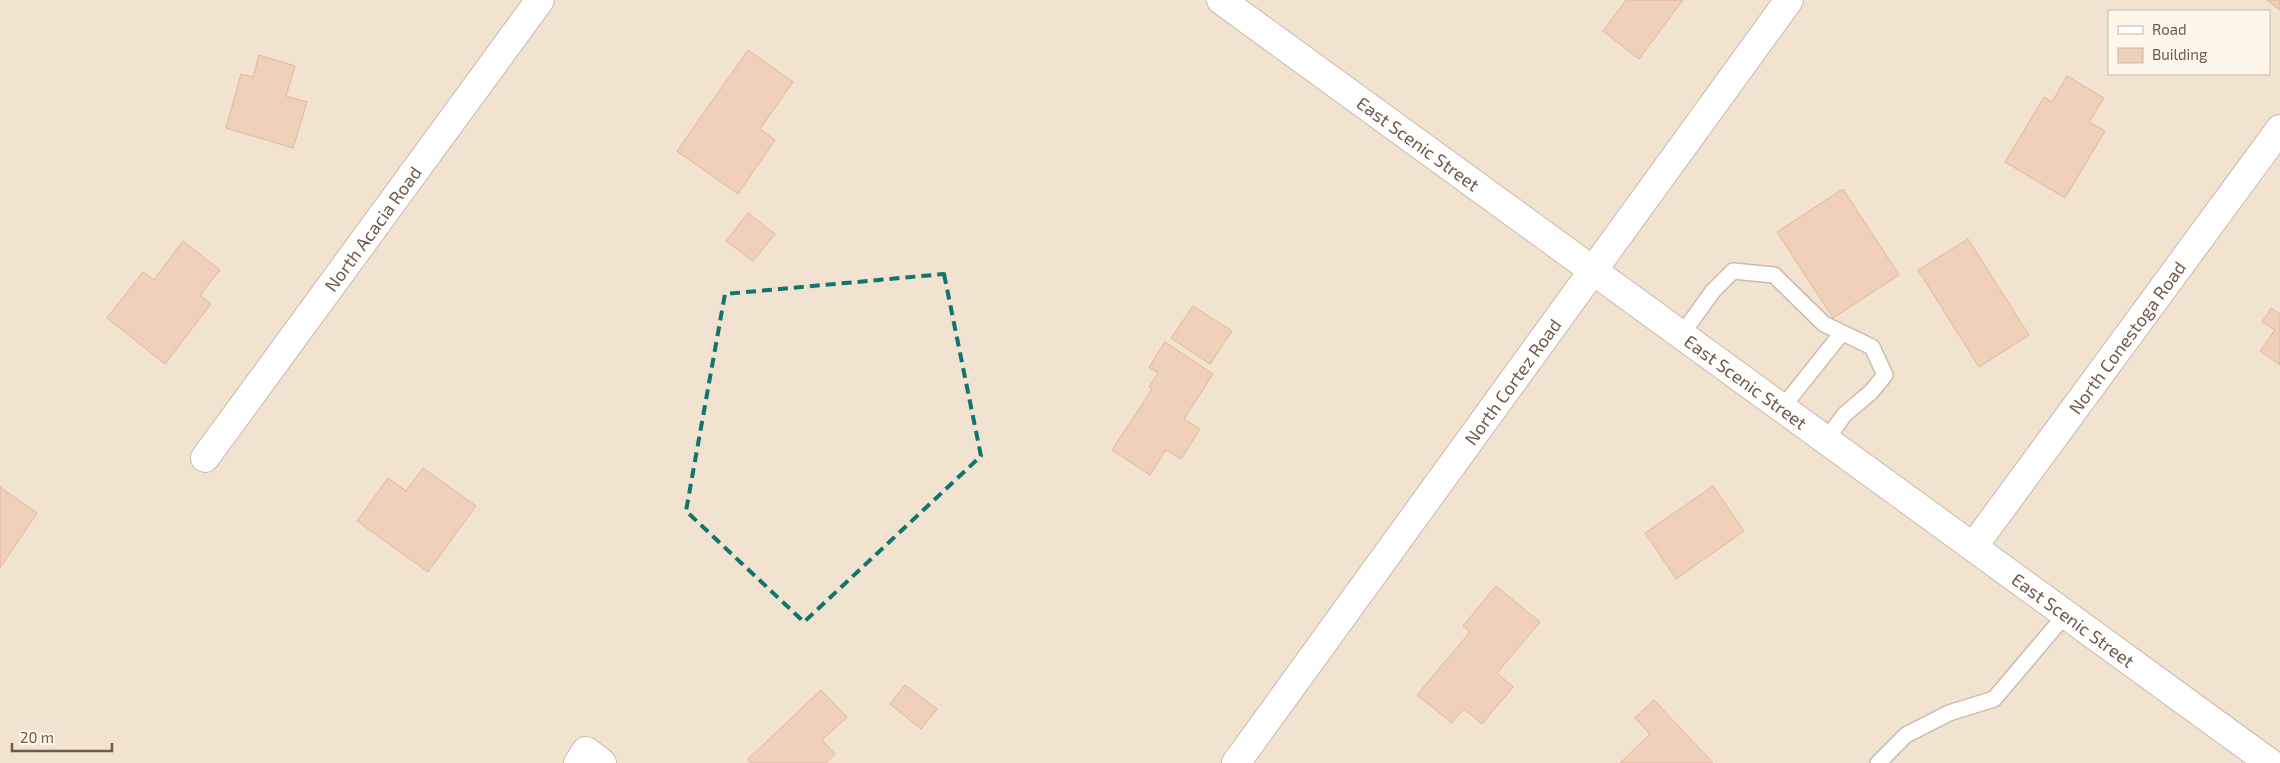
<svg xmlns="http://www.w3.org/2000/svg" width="2280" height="763" font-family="'Exo 2',sans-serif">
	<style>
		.residential { fill: #f2e3d1; fill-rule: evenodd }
		.building { fill: #efd0bb; stroke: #e1b69c }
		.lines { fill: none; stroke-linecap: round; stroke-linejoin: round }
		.service-casing { stroke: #ccb9aa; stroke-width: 18 }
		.minor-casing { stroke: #ccb9aa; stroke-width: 30 }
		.service { stroke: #fff; stroke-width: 15 }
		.minor { stroke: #fff; stroke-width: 28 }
		.marked { fill: none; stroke: #0f766e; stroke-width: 4; stroke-dasharray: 10 6; stroke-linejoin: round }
		.labels { text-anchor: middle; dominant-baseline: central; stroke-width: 4; stroke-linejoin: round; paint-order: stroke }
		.street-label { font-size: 18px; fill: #72584a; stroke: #fef6e8 }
	</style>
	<rect width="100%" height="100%" fill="#fbf1e3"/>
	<path class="residential" d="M0,0h2280v763h-2280zM2109,11h160v63h-160z"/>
	<g class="building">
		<polygon points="1626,0 1683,0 1639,59 1603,31"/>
		<polygon points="2267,0 2280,0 2280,10"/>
		<polygon points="748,50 793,82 760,129 775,140 738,194 677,151"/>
		<polygon points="259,55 295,66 286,96 307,102 293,148 226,128 241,74 253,77"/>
		<polygon points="2067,76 2104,98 2089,122 2105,131 2065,198 2005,162 2044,97 2052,102"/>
		<polygon points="1843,189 1899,275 1833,318 1777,232"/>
		<polygon points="748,213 775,234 753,261 726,241"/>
		<polygon points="1968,239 2029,335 1979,367 1918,270"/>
		<polygon points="183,241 220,270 200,295 211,304 165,364 107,318 143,272 154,280"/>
		<polygon points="1193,306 1232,331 1210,364 1171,338"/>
		<polygon points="2271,308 2280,314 2280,365 2260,351 2275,330 2262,322"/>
		<polygon points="1165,342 1213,374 1184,419 1200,429 1181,459 1166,450 1150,475 1112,450 1152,389 1149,387 1158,373 1149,367"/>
		<polygon points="423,468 476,506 428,572 357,521 388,478 406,491"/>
		<polygon points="1713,486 1744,531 1676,579 1645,533"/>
		<polygon points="0,487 37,513 0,568"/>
		<polygon points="1496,586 1540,622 1497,673 1513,687 1482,724 1464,709 1452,723 1417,695 1470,632 1463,626"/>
		<polygon points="905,685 937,709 921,729 890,704"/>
		<polygon points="821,690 847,717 822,740 835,754 826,763 751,763 748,759"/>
		<polygon points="1654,700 1713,763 1620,763 1650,734 1635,718"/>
	</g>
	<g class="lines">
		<defs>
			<g id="service">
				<polyline points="1682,334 1713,291 1733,271 1774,275 1824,324 1872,347 1885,375 1871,392 1844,415 1826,440"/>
				<polyline points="1782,408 1841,334"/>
				<polyline points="1878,763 1906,735 1949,713 1994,699 2066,614"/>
			</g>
			<g id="minor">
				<path id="s1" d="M1221,0l1049,763"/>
				<path id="s2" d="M205,458l335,-458"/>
				<path id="s3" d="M1973,547l307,-418"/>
				<polyline points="578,763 586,751 602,763"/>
				<path id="s4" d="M1236,763l553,-763"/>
			</g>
		</defs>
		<use href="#service" class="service-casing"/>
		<use href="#minor" class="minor-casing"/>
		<use href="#service" class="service"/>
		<use href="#minor" class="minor"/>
	</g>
	<path class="marked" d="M944,274l37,182 -177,166 -118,-111 39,-217z"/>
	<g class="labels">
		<g class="street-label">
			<text stroke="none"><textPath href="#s1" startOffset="244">East Scenic Street</textPath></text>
			<text stroke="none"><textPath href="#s2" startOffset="284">North Acacia Road</textPath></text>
			<text stroke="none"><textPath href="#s3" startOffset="260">North Conestoga Road</textPath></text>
			<text stroke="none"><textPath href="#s1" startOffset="649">East Scenic Street</textPath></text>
			<text stroke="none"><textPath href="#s4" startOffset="471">North Cortez Road</textPath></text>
			<text stroke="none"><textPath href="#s1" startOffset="1054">East Scenic Street</textPath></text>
		</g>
	</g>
	<rect x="2108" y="10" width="162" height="65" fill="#fef6e8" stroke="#c6b7a9"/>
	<rect x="2118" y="26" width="25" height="8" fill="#ffffff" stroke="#c6b7a9"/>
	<text x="2152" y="35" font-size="15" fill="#72584a">Road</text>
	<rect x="2118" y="48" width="25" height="15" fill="#efd0bb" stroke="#c6b7a9"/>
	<text x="2152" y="60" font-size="15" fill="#72584a">Building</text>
	<path d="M12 743v8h100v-8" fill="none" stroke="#72584a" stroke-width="2.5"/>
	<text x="20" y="743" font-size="15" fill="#72584a" stroke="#fef6e8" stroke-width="4" paint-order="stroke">20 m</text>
</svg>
